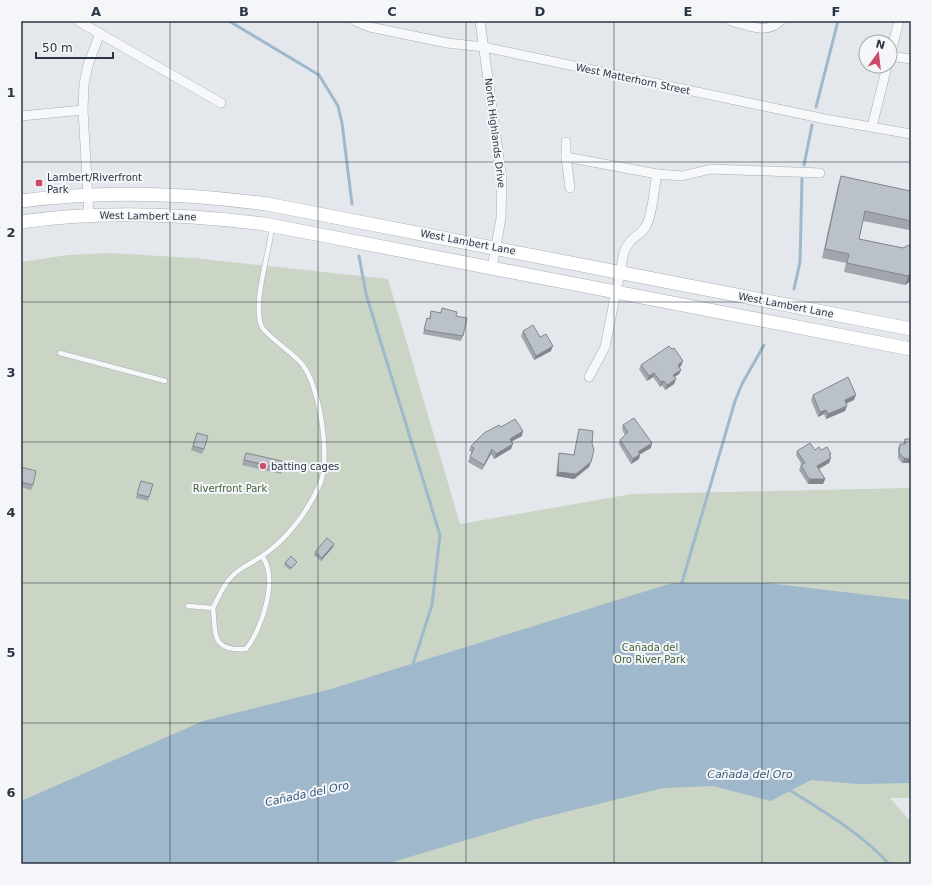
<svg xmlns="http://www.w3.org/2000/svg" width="932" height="885" font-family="'DejaVu Sans',sans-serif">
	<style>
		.green { fill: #cad5c5 }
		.water { fill: #9fb8cb }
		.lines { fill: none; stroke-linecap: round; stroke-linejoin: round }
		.stream { stroke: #9fb8cb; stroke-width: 3 }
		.lane-casing { stroke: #a9aeb6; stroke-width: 5.5 }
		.street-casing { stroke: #a9aeb6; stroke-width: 10 }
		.secondary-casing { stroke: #a9aeb6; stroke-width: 14 }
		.lane { stroke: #f7f8fa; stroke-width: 4.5 }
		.street { stroke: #f7f8fa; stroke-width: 9 }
		.secondary { stroke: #fff; stroke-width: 13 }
		.wall { fill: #a1a6ad }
		.shaded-wall { fill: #83878d }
		.building { fill: #bbc1c9; stroke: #83878d }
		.grid { fill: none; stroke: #2b3644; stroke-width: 1; stroke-opacity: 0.55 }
		.poi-dot { fill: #cf4a6a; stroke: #f4f6f9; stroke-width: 1.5 }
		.labels { text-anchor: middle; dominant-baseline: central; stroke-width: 4; stroke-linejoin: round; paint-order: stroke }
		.street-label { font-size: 10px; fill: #2b3644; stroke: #f4f6f9 }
		.poi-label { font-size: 10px; fill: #2b3644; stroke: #f4f6f9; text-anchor: start }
		.park-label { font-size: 10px; fill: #436038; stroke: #f4f6f9 }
		.water-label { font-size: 11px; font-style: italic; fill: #355978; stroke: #f4f6f9 }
		.neatline { fill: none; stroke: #2b3644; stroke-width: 1.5 }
		.grid-label { font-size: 13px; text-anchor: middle; font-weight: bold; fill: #2b3644 }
	</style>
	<rect width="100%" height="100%" fill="#e4e7ec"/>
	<polygon class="green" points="109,253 194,258 388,279 460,524 632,494 911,488 911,798 890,798 911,822 911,864 21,864 21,262 68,255"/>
	<polygon class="water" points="672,583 767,583 911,600 911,783 858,784 811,780 771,801 713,786 663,788 533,820 386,864 21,864 21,801 203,721 331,689"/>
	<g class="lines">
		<g class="stream">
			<polyline points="229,21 319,75 338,106 342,123 352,204"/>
			<polyline points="816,107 838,21"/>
			<polyline points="804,165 812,125"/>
			<polyline points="359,256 366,294 440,535 432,605 412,667"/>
			<polyline points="794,289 800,262 802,179"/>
			<polyline points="681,586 735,401 742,384 764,345"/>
			<path d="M788,789c35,22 73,44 101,75"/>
		</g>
		<defs>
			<g id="lane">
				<polyline points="60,353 165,381"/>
				<path d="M188,606l25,2c6,-12 13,-29 25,-37 10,-7 21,-12 31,-20 21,-16 40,-42 51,-67 11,-25 0,-98 -18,-120 -7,-9 -40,-32 -41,-39 -8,-25 8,-70 11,-98"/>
				<path d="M213,608c3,27 -2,43 33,41 16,-20 33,-71 16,-93"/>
			</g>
			<g id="street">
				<polyline points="78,21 221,103"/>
				<polyline points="355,21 370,27 447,43 484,47 825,119 911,134"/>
				<polyline points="480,21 502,180 501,218 492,268"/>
				<path d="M731,21c16,4 36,14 49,0"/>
				<polyline points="890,55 899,21"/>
				<polyline points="890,56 911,59"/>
				<polyline points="21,116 83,110"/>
				<polyline points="872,127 887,66"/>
				<path d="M566,142v15l91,17c-3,14 -4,39 -11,52 -6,11 -15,9 -22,26l-19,95 -16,30"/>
				<polyline points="566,157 570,188"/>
				<polyline points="657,174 682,176 711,169 820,173"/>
				<polyline points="89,216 83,110 84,84 88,65 100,33"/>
			</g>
			<g id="secondary">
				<path d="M21,201c82,-11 164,-8 246,3l644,125"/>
				<path d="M21,222c81,-12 163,-8 243,2l647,125"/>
			</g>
		</defs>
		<use href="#lane" class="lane-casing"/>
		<use href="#street" class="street-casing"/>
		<use href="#secondary" class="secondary-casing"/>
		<use href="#lane" class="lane"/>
		<use href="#street" class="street"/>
		<use href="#secondary" class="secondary"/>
	</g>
	<g class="wall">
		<polygon points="841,176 910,191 911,189 911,225 909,230 863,221 859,239 903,248 911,244 911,281 905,285 844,272 846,263 822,258 838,185"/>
		<polygon points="442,308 456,316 463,336 461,341 423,334 427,318 429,319 431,311 440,313"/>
		<polygon points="523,331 540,337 551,351 534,360 521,336"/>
		<polygon points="672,349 683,361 681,366 679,367 681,370 679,374 675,377 676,379 674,384 665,390 662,385 660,387 653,377 647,381 639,369 641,365"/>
		<polygon points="813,395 854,400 846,403 845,411 826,419 824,414 818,417 811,400"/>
		<polygon points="623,425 651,448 640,454 639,459 631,464 619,444 620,440 625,435 622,429"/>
		<polygon points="501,427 522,436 511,442 511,449 494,459 491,454 482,470 468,462 472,453 469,450 471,446"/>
		<polygon points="579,429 592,443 591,462 589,467 574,479 556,476 558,458 559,453 574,455 578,434"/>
		<polygon points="197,433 204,449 202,454 191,450"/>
		<polygon points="905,439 911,439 902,463 898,458 898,448 900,444 903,444"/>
		<polygon points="815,450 821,450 831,454 829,463 819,469 825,479 823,484 808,484 799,470 801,465 802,465 796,455 797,451"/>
		<polygon points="246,453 286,462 281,474 242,465"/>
		<polygon points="21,467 33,485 31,490 21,487"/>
		<polygon points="141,481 149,497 148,501 136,498"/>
		<polygon points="334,544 333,547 321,561 314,555 315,552"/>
		<polygon points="297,562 296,564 290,570 284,565 285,563"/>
	</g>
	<g class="shaded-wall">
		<polygon points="911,274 911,281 905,285 908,276"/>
		<polygon points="553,346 551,351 534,360 536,356"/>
		<polygon points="683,361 681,366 676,370 678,365"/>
		<polygon points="681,370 679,374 671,379 673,375"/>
		<polygon points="654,373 653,377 647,381 649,376"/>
		<polygon points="676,379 674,384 665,390 667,385"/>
		<polygon points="664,381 662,385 660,387 661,382"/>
		<polygon points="856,395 854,400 843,405 845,400"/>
		<polygon points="847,406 845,411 826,419 828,414"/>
		<polygon points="826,410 824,414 818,417 820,412"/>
		<polygon points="523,431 522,436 508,443 510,439"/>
		<polygon points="652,443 651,448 637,456 638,452"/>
		<polygon points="513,444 511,449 494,459 496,454"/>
		<polygon points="492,449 491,454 482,470 484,465"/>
		<polygon points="640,454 639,459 631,464 633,459"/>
		<polygon points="831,458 829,463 815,471 817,466"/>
		<polygon points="904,458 911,459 911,463 902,463"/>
		<polygon points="591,462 589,467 574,479 556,476 558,472"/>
		<polygon points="809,479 825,479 823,484 808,484"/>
		<polygon points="334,544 333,547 321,561 322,558"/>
	</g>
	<g class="building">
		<polygon points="841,176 910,191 911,189 911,221 865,211 859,239 903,248 911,244 911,274 908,276 847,263 849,254 825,249"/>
		<polygon points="442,308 457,312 456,316 467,318 463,336 424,330 427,318 430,319 431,311 441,313"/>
		<polygon points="533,325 540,337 546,334 553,346 536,356 523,331"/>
		<polygon points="669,346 672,349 674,348 683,361 678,365 681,370 673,375 676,379 667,385 664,381 661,382 654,373 649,376 641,365"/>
		<polygon points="848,377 856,395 845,400 847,406 828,414 826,410 820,412 813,395"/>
		<polygon points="634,418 652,443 638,452 640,454 633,459 620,440 628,432 623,425"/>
		<polygon points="515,419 523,431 510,439 513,444 496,454 492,449 484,465 470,457 474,448 471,446 484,433 499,425 501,427"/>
		<polygon points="579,429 593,431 592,443 594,450 591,462 576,474 558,472 559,453 574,455"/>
		<polygon points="197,433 208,436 204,449 193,446"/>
		<polygon points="905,439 911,439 911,459 904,458 899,453 900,444 905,444"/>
		<polygon points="810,443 815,450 819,447 821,450 827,447 831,454 829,455 831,458 817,466 825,479 809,479 801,465 805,463 797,451"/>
		<polygon points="246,453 286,462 283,469 244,460"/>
		<polygon points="21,467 36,471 33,485 21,482"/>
		<polygon points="141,481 153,484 149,497 137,494"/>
		<polygon points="327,538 334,544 322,558 315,552"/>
		<polygon points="291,556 297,562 291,568 285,563"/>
	</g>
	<path class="grid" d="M170,21v843M318,21v843M466,21v843M614,21v843M762,21v843M21,162h890M21,302h890M21,442h890M21,583h890M21,723h890"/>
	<g class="poi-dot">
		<rect x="35" y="179" width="8" height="8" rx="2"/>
		<circle cx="263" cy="466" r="4"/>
	</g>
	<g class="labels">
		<g class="street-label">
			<text transform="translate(633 79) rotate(12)">West Matterhorn Street</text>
			<text transform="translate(495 133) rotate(83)">North Highlands Drive</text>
			<text transform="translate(148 216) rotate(1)">West Lambert Lane</text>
			<text transform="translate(468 242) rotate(11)">West Lambert Lane</text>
			<text transform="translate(786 305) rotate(11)">West Lambert Lane</text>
		</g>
		<g class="poi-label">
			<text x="47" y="177">Lambert/Riverfront<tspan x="47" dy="12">Park</tspan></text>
			<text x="271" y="466">batting cages</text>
		</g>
		<g class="park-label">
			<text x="230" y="488">Riverfront Park</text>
			<text x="650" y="647">Cañada del<tspan x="650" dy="12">Oro River Park</tspan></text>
		</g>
		<g class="water-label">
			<text x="750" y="774">Cañada del Oro</text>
			<text transform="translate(307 794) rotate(-12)">Cañada del Oro</text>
		</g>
	</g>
	<rect width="932" height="885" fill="none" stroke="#f4f6f9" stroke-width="44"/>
	<g transform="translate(878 54) rotate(15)"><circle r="19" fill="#f4f6f9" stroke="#a4a9b1"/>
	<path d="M0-3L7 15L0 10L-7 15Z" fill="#cf4a6a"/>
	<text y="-6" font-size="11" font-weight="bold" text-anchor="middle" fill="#2b3644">N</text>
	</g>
	<path d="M36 52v6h77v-6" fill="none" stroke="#2b3644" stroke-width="2"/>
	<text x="42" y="52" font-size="12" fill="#2b3644" stroke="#f4f6f9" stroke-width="3" paint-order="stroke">50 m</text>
	<rect x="22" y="22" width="888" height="841" class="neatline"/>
	<g class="grid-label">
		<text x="96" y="16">A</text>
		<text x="244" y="16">B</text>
		<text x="392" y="16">C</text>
		<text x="540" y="16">D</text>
		<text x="688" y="16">E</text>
		<text x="836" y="16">F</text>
		<text x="11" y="97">1</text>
		<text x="11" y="237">2</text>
		<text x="11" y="377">3</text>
		<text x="11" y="517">4</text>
		<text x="11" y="657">5</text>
		<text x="11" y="797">6</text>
	</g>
</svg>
